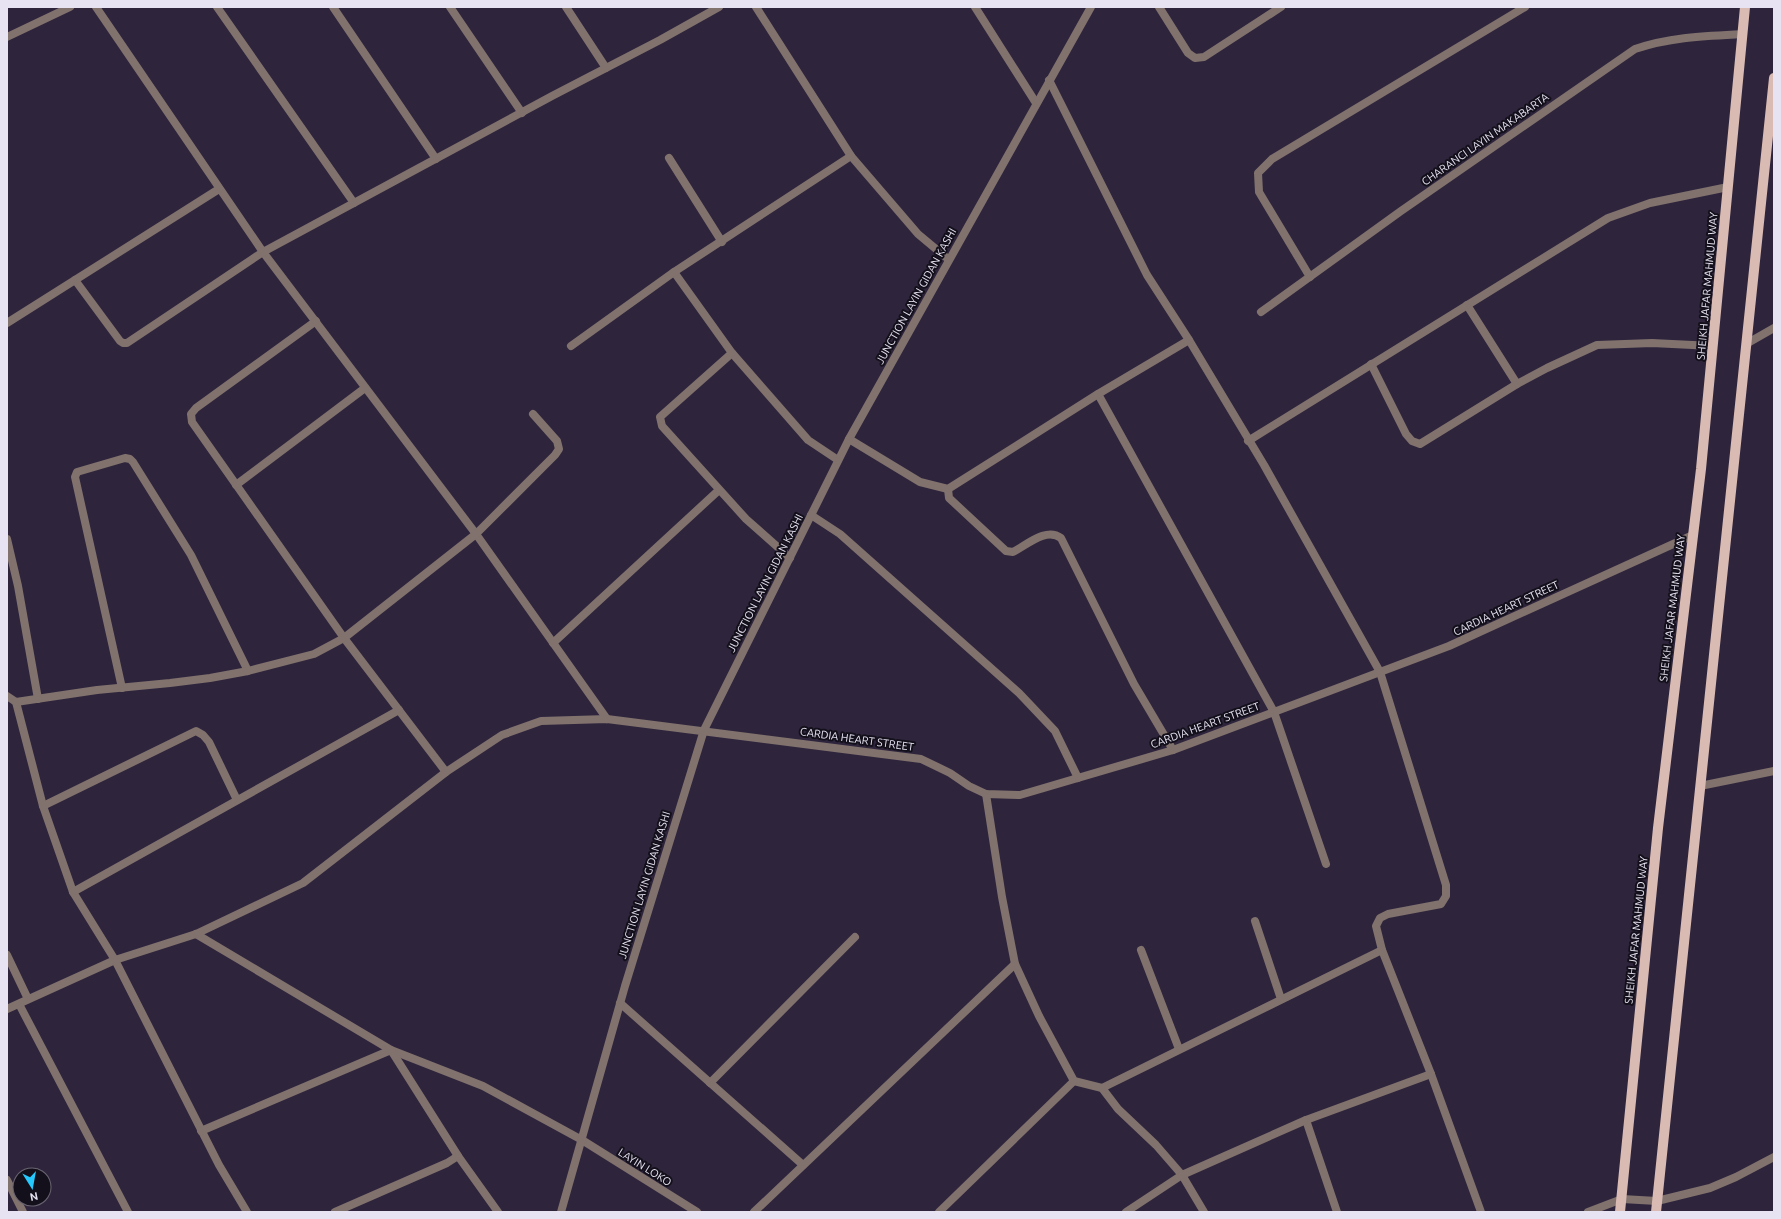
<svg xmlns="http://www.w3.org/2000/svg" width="1781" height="1219" font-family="Ubuntu,sans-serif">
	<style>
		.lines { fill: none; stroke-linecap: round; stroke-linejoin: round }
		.minor { stroke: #81726e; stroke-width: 8 }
		.primary { stroke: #dabbb3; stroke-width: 10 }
		.labels { text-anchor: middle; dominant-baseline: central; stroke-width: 4; stroke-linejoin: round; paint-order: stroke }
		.street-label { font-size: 11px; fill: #e8e3f2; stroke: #14101b }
	</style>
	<rect width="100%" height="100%" fill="#2e253c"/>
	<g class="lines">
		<g class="minor">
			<polyline points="96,7 263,252 476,534 607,719"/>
			<polyline points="217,7 354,203"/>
			<polyline points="333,7 436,159"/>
			<polyline points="450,7 522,113"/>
			<polyline points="566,7 606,68"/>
			<polyline points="756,7 851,156 918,234 948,259"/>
			<polyline points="975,7 1036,103"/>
			<polyline points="1159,7 1188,53 1195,58 1204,57 1281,7"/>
			<polyline points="7,37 70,7"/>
			<polyline points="1049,80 1147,275 1189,340 1264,465 1380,672 1446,885 1446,896 1441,904 1388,914 1380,918 1376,926 1382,950 1431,1074 1481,1212"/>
			<polyline points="669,158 722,242"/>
			<polyline points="674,272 732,353 808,440 838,460"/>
			<polyline points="1310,277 1259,192 1258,173 1272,159 1525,7"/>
			<polyline points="75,280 120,341 123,343 127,343 263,252 552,96 660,40 719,7"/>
			<polyline points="1467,305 1517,384"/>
			<path d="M1261,312l140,-101 234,-162c35,-12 70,-13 108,-15"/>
			<polyline points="316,321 196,408 191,414 192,422 344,638 446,772"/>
			<polyline points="7,323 219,189"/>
			<polyline points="1746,344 1774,328"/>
			<polyline points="571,346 674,272 851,156"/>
			<polyline points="732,353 660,417 662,426 746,519 790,558"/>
			<polyline points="1371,364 1406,434 1412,441 1420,444 1517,384 1547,368 1597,345 1652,343 1713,346"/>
			<polyline points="1098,394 1274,712 1326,864"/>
			<polyline points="849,439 920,482 948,489 1098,394 1189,340"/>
			<polyline points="1248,441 1608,218 1650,203 1728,187"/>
			<polyline points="236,485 365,388"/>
			<path d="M948,489l1,9 57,53 7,1c14,-7 33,-25 48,-14l73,146 39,66"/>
			<polyline points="811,515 840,534 1019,693 1055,731 1078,778"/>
			<polyline points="7,539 18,586 38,699"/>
			<polyline points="553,643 719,490"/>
			<polyline points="122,688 75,477 77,472 125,458 130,459 133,462 191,555 248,671"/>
			<polyline points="7,696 16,702 43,806 73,892 115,960 219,1165 247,1212"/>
			<polyline points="16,702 97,690 170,683 210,678 248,671 314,654 344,638 476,534 555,455 559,449 557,441 533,414"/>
			<polyline points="1700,786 1774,771"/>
			<polyline points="986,794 1002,897 1015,964 1039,1016 1074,1081 1102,1088 1118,1109 1156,1145 1182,1175 1204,1212"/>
			<polyline points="43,806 196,731 203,735 209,742 237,800"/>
			<polyline points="73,892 399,710"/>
			<polyline points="1255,921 1281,999"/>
			<polyline points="196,934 391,1050 483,1086 582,1140 697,1212"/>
			<polyline points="1141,950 1179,1049"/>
			<polyline points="7,955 28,999"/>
			<polyline points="620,1003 803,1165"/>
			<polyline points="19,1004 128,1212"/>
			<polyline points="7,1009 115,960 196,934 303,883 446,772 502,735 541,721 607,719 921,759 950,773 969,786 986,794 1020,795 1173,750 1449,646 1693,535"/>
			<polyline points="710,1083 855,937"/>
			<polyline points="1102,1088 1382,950"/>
			<polyline points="1306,1120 1337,1212"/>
			<polyline points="201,1131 391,1050 458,1156 498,1212"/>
			<polyline points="7,1180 23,1212"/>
			<polyline points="335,1212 447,1163 458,1156"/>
			<polyline points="561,1212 625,986 704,730 849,439 1091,7"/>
			<polyline points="754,1212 1015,964"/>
			<polyline points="939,1212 1074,1081"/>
			<polyline points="1126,1212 1182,1175 1306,1120 1431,1074"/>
			<polyline points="1588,1212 1622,1199 1657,1201 1710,1188 1736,1177 1774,1157"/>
		</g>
		<g class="primary">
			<polyline points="1620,1212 1658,828 1701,469 1745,7"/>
			<polyline points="1656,1212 1774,78"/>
		</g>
	</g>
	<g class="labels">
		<g class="street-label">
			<text transform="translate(1485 139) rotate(-35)">CHARANCI LAYIN MAKABARTA</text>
			<text transform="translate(1707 286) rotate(-85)">SHEIKH JAFAR MAHMUD WAY</text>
			<text transform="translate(916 296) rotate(-61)">JUNCTION LAYIN GIDAN KASHI</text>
			<text transform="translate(765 583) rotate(-63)">JUNCTION LAYIN GIDAN KASHI</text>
			<text transform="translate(1506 608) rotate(-25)">CARDIA HEART STREET</text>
			<text transform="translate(1672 608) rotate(-83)">SHEIKH JAFAR MAHMUD WAY</text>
			<text transform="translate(1205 725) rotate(-20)">CARDIA HEART STREET</text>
			<text transform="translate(857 739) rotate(8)">CARDIA HEART STREET</text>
			<text transform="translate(644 885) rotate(-73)">JUNCTION LAYIN GIDAN KASHI</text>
			<text transform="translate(1636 930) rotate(-84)">SHEIKH JAFAR MAHMUD WAY</text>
			<text transform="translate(645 1167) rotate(32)">LAYIN LOKO</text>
		</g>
	</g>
	<rect width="1781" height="1219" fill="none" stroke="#e8e3f2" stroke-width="16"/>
	<g transform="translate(32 1187) rotate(169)"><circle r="19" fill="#14101b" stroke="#696471"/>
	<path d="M0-3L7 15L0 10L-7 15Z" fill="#26c9fe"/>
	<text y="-6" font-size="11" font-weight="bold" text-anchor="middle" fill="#e8e3f2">N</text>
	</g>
</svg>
